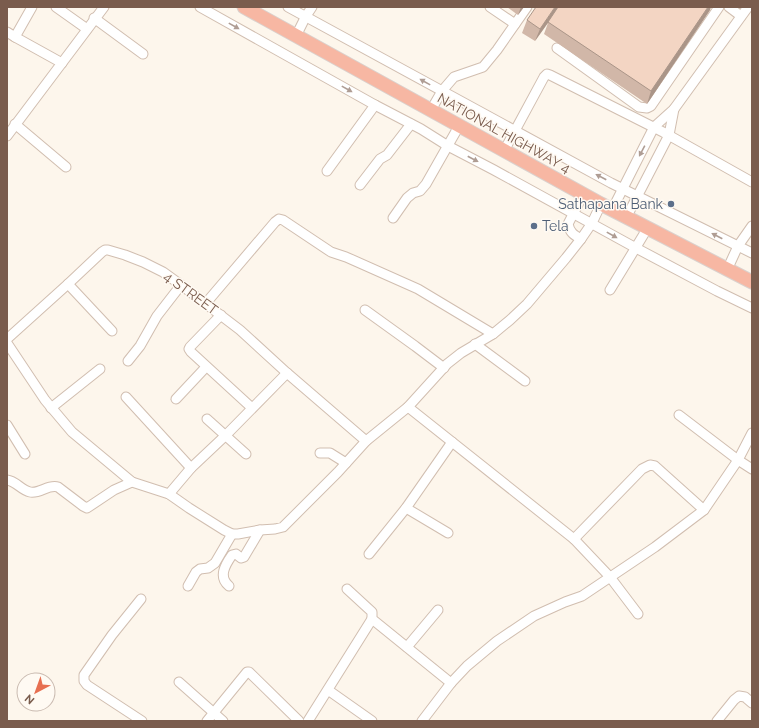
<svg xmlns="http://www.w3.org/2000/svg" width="759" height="728" font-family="Raleway,sans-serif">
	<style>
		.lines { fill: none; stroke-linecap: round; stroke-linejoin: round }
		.minor-casing { stroke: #d1beb0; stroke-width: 11 }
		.highway-casing { stroke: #dad1cd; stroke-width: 15 }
		.minor { stroke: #fff; stroke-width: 9 }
		.highway { stroke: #f7b7a3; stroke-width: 13 }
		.wall { fill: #d1b7a8 }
		.shaded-wall { fill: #aa9588 }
		.building { fill: #f3d5c3; stroke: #aa9588 }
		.oneway { fill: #af9d94 }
		.service-dot { fill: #5c6f8a; stroke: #fffaf3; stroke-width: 1.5 }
		.labels { text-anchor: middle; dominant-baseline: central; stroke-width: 3; stroke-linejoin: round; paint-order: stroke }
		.street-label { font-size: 14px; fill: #7a5c4d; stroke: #fffaf3 }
		.service-label { font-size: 14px; fill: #4e5e75; stroke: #fffaf3; text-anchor: end }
	</style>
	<rect width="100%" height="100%" fill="#fdf6ec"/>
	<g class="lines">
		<defs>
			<g id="minor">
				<polyline points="56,7 87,29"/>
				<polyline points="200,7 375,105 421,129 448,146 494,170 636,248 717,291 752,308"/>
				<polyline points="288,7 611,183 752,253"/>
				<polyline points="490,7 515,24"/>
				<polyline points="729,7 741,16"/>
				<polyline points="94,18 143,54"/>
				<polyline points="7,32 15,37 32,7"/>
				<polyline points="296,36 306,16 312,7"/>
				<polyline points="15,37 62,63"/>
				<polyline points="557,48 639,107 647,108 651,106 719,7"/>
				<polyline points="431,110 442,91 454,77 483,67 497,50 527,7"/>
				<polyline points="15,124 66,167"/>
				<polyline points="7,136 104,7"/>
				<polyline points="504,151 544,77 547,74 550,75 663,132 752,182"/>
				<polyline points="327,171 375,105"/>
				<polyline points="360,185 380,159 387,155 411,124"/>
				<polyline points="612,210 654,127 674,109 748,7"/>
				<polyline points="393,218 407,198 413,193 420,191 426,184 459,126"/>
				<polyline points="626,218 669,135 674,109"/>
				<path d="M581,239c-7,-4 -11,-6 -13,-15l15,-29"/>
				<polyline points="727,270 738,246 752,226"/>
				<polyline points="68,284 112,331"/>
				<polyline points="610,290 647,229"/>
				<polyline points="206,303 275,222 279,219 283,220 331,252 346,257 418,289 493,334"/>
				<polyline points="365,310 415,346 444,368"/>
				<polyline points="221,315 190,347 189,349 191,352 252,408"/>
				<polyline points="7,339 68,284 102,252 105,250 108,250 125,255 143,262 163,272 181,285 240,330 287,373 366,441"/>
				<polyline points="7,343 45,400 72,432 132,482"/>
				<polyline points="475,344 525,381"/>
				<polyline points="128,361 140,346 157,316 181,285"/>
				<polyline points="126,397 191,468"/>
				<polyline points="176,399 206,367"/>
				<polyline points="408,407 574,539 610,577 638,614"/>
				<polyline points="51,408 100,369"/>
				<polyline points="679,415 738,460 752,469"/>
				<polyline points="207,419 246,454"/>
				<polyline points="7,425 25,454"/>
				<polyline points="320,453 330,453 346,463"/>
				<path d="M7,480c9,1 14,10 23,12 10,2 18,-8 28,-5l25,19 4,2 27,-18 18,-8 37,12 20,14 35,22 8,4h6l22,-4 15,-1 8,-2 55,-55 28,-31 42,-34 39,-43 14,-11 32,-19 17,-14 17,-16 39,-46 15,-19 11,-16 9,-19"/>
				<polyline points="169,494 191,468 226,435 287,373"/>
				<polyline points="406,508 448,533"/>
				<polyline points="574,539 642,469 650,465 655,466 704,510"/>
				<polyline points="369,554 406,508 452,442"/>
				<polyline points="188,586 196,572 200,569 208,568 215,563 232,534"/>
				<path d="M229,586c-11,-9 -4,-21 3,-31l4,-1 5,4 3,-1 16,-27"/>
				<polyline points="347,589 372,612 372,619 451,683"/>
				<polyline points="141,599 112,635 84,675 84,681 87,685 142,721"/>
				<polyline points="407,647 438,610"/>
				<polyline points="179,682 223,721"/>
				<polyline points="328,690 372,721"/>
				<polyline points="207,721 247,672 249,672 299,721"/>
				<polyline points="308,721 372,619"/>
				<polyline points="422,721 451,683 467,666 497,641 534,616 565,602 582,596 655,547 704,510 738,460 752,433"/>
				<polyline points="717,721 734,700 739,696 745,697 752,703"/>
			</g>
			<polyline id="highway" points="244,7 601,204 752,282"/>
		</defs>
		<use href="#minor" class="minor-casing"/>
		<use href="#highway" class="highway-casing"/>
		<use href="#minor" class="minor"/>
		<use href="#highway" class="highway"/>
	</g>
	<g class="wall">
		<polygon points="507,7 524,7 518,15"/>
		<polygon points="710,10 647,104 544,34 548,23 535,41 522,33 527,20"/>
	</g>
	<g class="shaded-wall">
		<polygon points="521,7 524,7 518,15"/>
		<polygon points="555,7 559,7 535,41 540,29"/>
		<polygon points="708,7 711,7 710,10 647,104 651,91"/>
	</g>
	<g class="building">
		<polygon points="536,7 555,7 540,29 527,20"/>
		<polygon points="558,7 708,7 651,91 548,22"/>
	</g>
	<defs><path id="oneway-solid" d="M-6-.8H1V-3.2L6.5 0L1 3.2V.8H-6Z"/></defs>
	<g class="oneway">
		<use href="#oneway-solid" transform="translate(234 26) rotate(29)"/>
		<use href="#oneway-solid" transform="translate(425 82) rotate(-151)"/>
		<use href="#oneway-solid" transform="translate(347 89) rotate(29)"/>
		<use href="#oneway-solid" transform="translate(642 151) rotate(118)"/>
		<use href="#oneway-solid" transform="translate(473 159) rotate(28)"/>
		<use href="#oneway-solid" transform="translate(601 177) rotate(-152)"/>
		<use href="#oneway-solid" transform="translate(612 235) rotate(29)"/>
		<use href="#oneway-solid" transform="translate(717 236) rotate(-153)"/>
	</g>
	<g class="service-dot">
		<circle cx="671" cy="204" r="4"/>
		<circle cx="534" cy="226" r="4"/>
	</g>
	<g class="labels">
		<g class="street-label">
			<text transform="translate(504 133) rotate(29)">NATIONAL HIGHWAY 4</text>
			<text transform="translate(191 293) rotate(36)">4 STREET</text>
		</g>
		<g class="service-label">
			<text x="663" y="204">Sathapana Bank</text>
			<text x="542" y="226" text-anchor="start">Tela</text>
		</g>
	</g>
	<rect width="759" height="728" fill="none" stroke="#7a5c4d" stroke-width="16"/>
	<g transform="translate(36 692) rotate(221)"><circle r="19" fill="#fffaf3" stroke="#cabbb1"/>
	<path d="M0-3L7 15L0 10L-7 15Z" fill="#e76f51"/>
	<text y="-6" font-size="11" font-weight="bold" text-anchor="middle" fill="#7a5c4d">N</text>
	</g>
</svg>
